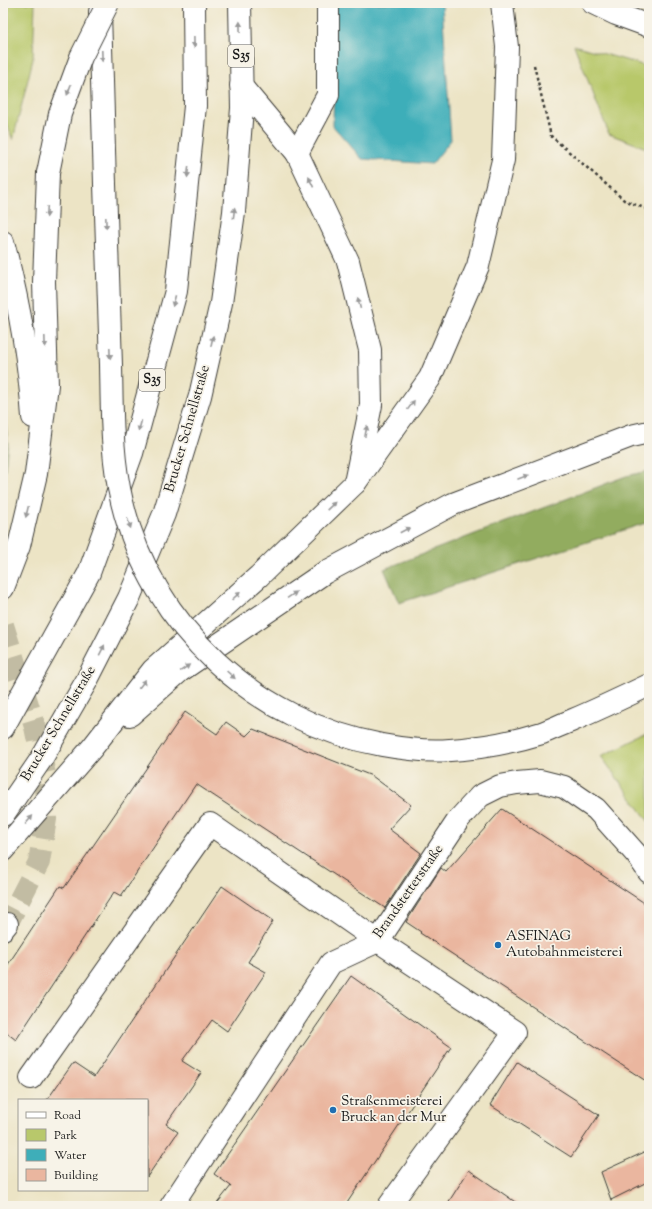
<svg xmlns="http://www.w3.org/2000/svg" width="652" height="1209" font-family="'Sorts Mill Goudy',serif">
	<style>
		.green { fill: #b8c86b; stroke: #6a7244 }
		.forest { fill: #92ac5f; stroke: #57643e }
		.water { fill: #3eaeb9; stroke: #2d656a }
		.building { fill: #eab69f }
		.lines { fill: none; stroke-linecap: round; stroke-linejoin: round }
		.minor-tunnel { stroke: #c2bca3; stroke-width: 22; stroke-dasharray: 22 11; stroke-linecap: butt }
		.minor-casing { stroke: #3b3a35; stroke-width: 24 }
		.highway-casing { stroke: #3b3a35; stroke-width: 24 }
		.path { stroke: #3b3a35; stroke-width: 2.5; stroke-dasharray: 3 3; stroke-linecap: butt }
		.minor { stroke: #fff; stroke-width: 22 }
		.highway { stroke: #fff; stroke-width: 22 }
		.highway-bridge-casing { stroke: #3b3a35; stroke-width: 24; stroke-linecap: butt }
		.highway-bridge { stroke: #fff; stroke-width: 22 }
		.oneway { fill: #999 }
		.poi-dot { fill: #1f6fb2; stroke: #f7f3e8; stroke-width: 1.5 }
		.labels { text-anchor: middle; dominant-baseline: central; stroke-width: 3.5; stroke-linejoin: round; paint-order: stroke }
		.shield { fill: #f7f3e8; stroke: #5e5c59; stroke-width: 1 }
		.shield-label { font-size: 13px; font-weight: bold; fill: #1c1c1c }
		.street-label { font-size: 14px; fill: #1c1c1c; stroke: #f7f3e8 }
		.poi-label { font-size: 14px; fill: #1c1c1c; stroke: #f7f3e8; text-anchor: start }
	</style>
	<rect width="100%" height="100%" fill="#f7f3e8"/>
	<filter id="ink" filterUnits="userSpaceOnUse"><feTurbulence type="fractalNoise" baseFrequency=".025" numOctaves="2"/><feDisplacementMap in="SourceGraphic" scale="8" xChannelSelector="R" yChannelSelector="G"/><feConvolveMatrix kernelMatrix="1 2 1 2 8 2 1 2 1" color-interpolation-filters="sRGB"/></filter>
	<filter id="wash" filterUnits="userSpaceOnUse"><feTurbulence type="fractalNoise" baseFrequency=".012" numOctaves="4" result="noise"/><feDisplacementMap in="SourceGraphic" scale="16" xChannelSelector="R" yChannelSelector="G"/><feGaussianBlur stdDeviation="0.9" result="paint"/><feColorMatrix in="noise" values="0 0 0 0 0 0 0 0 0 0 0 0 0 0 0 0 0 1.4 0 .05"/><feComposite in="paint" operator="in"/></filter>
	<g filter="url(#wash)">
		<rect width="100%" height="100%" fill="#ece4c5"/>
		<g class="green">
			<polygon points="3,3 35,3 33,59 13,140 3,114"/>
			<polygon points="574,45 649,67 649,149 609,134"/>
			<polygon points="649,733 649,822 601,756"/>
		</g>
		<g class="forest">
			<polygon points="3,406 8,443 3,485"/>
			<polygon points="649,471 649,522 399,603 384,569 626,476"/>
		</g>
		<polygon class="water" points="335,3 442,3 451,140 432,164 362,159 333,126"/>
		<g id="blocks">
			<g class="building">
				<polygon points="185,712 217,734 226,722 246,736 253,729 372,776 411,805 389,829 421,853 385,908 196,784 121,896 114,892 16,1040 3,1030 3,972 60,886 64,888"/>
				<polygon points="502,809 649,906 649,1083 420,933 421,932 406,922 441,868 446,872"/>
				<polygon points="222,886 273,921 248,962 266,972 227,1031 212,1020 182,1061 201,1073 166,1124 178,1132 147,1177 147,1100 47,1100 73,1063 94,1077"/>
				<polygon points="351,976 451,1047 345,1206 215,1206 231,1186 214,1174"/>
				<polygon points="517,1062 599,1115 571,1157 490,1105"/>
				<polygon points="649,1150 649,1181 611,1200 601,1172"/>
				<polygon points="469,1170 521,1206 446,1206"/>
			</g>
		</g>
	</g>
	<g filter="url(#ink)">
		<use href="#blocks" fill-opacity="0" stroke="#3b3a35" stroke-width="1"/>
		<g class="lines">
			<polyline class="minor-tunnel" points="3,625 35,727 45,775 46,819 39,862 7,924"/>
			<defs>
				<g id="minor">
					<polyline points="241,86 297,153 348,261 370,350 371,405 355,483"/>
					<polyline points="297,153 328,95 328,3"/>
					<polyline points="3,929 7,924"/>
					<polyline points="31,1078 210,824 378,941 515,1032 389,1206"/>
					<polyline points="171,1206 331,963 378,941 459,819 480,796 500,786 517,783 540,781 564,787 596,809 637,855 649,872"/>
				</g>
				<g id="highway">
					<polyline points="593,3 616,14 649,26"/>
					<polyline points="100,12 105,184"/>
					<path d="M3,242c15,57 26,116 30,175"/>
					<polyline points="3,588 19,546 36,474 47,385 44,282 48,173"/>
					<polyline points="130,715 180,671 324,573 453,504 631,436 649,432"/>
					<polyline points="3,728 89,573 132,453 176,291 195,106 194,3"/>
					<polyline points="3,815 42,758 86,682 129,598 164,514 200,396 221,303 234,212 242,108 240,3"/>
					<polyline points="3,850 92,748 153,670 259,576 355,483 430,378 478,266 503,160 507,47 502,3"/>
				</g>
			</defs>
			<use href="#minor" class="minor-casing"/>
			<use href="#highway" class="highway-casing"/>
			<polyline class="path" points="534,65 551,136 624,200 649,210"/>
			<use href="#minor" class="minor"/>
			<use href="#highway" class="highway"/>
			<defs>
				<g id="highway-bridge">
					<polyline points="48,173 60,114 81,57 108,3"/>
					<path d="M105,184c2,61 4,121 6,181 1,46 0,92 11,137 30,125 134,220 260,243 22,4 46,7 68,5 31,-2 63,-8 92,-17 10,-4 21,-9 31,-13 26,-11 51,-23 76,-35"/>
				</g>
			</defs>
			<use href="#highway-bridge" class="highway-bridge-casing"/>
			<use href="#highway-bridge" class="highway-bridge"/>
		</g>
		<defs><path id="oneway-solid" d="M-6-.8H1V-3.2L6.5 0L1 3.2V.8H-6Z"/></defs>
		<g class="oneway">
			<use href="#oneway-solid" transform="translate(240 27) rotate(-91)"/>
			<use href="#oneway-solid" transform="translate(194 42) rotate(89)"/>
			<use href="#oneway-solid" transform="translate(102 56) rotate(88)"/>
			<use href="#oneway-solid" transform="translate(69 90) rotate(110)"/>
			<use href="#oneway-solid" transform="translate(188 172) rotate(96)"/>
			<use href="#oneway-solid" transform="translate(311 182) rotate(-115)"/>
			<use href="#oneway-solid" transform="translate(47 212) rotate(93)"/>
			<use href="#oneway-solid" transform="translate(234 213) rotate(-83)"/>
			<use href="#oneway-solid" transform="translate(106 223) rotate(88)"/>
			<use href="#oneway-solid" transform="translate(174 301) rotate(105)"/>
			<use href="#oneway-solid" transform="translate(359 303) rotate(-104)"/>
			<use href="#oneway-solid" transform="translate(212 341) rotate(-78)"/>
			<use href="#oneway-solid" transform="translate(45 342) rotate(88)"/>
			<use href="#oneway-solid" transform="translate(110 353) rotate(88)"/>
			<use href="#oneway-solid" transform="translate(411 405) rotate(-54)"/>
			<use href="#oneway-solid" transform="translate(140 426) rotate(105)"/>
			<use href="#oneway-solid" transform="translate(366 431) rotate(-79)"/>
			<use href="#oneway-solid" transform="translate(523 477) rotate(-21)"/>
			<use href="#oneway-solid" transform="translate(331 506) rotate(-44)"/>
			<use href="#oneway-solid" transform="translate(27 512) rotate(103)"/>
			<use href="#oneway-solid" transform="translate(129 523) rotate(72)"/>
			<use href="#oneway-solid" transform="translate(405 530) rotate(-28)"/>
			<use href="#oneway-solid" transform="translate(292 595) rotate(-34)"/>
			<use href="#oneway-solid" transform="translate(236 596) rotate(-42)"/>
			<use href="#oneway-solid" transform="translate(102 650) rotate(-63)"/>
			<use href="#oneway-solid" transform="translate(185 668) rotate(-35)"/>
			<use href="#oneway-solid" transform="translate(231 675) rotate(42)"/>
			<use href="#oneway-solid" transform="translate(142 684) rotate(-52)"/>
			<use href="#oneway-solid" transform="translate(29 820) rotate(-49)"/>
		</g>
	</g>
	<g class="poi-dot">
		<circle cx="498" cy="945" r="4"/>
		<circle cx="333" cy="1110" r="4"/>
	</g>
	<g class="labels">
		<g class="shield">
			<rect x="228" y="45" width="26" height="22" rx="3"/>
			<rect x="139" y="369" width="26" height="22" rx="3"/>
		</g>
		<g class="shield-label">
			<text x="241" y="56">S35</text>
			<text x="152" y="380">S35</text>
		</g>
		<g class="street-label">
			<text transform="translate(188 429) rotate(-74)">Brucker Schnellstraße</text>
			<text transform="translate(59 724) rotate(-59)">Brucker Schnellstraße</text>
			<text transform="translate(409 892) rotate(-55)">Brandstetterstraße</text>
		</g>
		<g class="poi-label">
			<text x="506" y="937">ASFINAG<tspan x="506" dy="16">Autobahnmeisterei</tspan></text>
			<text x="341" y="1102">Straßenmeisterei<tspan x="341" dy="16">Bruck an der Mur</tspan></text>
		</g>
	</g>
	<rect width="652" height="1209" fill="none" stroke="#f7f3e8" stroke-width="16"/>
	<rect x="18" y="1099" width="130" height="92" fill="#f7f3e8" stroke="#9f9d96"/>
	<rect x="26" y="1112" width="20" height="6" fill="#ffffff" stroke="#9f9d96"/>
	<text x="54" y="1119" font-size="12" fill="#1c1c1c">Road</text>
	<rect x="26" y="1129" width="20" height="12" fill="#b8c86b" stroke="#9f9d96"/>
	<text x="54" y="1139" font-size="12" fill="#1c1c1c">Park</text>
	<rect x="26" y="1149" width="20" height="12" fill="#3eaeb9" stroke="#9f9d96"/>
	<text x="54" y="1159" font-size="12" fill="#1c1c1c">Water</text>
	<rect x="26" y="1169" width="20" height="12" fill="#eab69f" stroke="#9f9d96"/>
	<text x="54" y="1179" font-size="12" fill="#1c1c1c">Building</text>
</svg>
